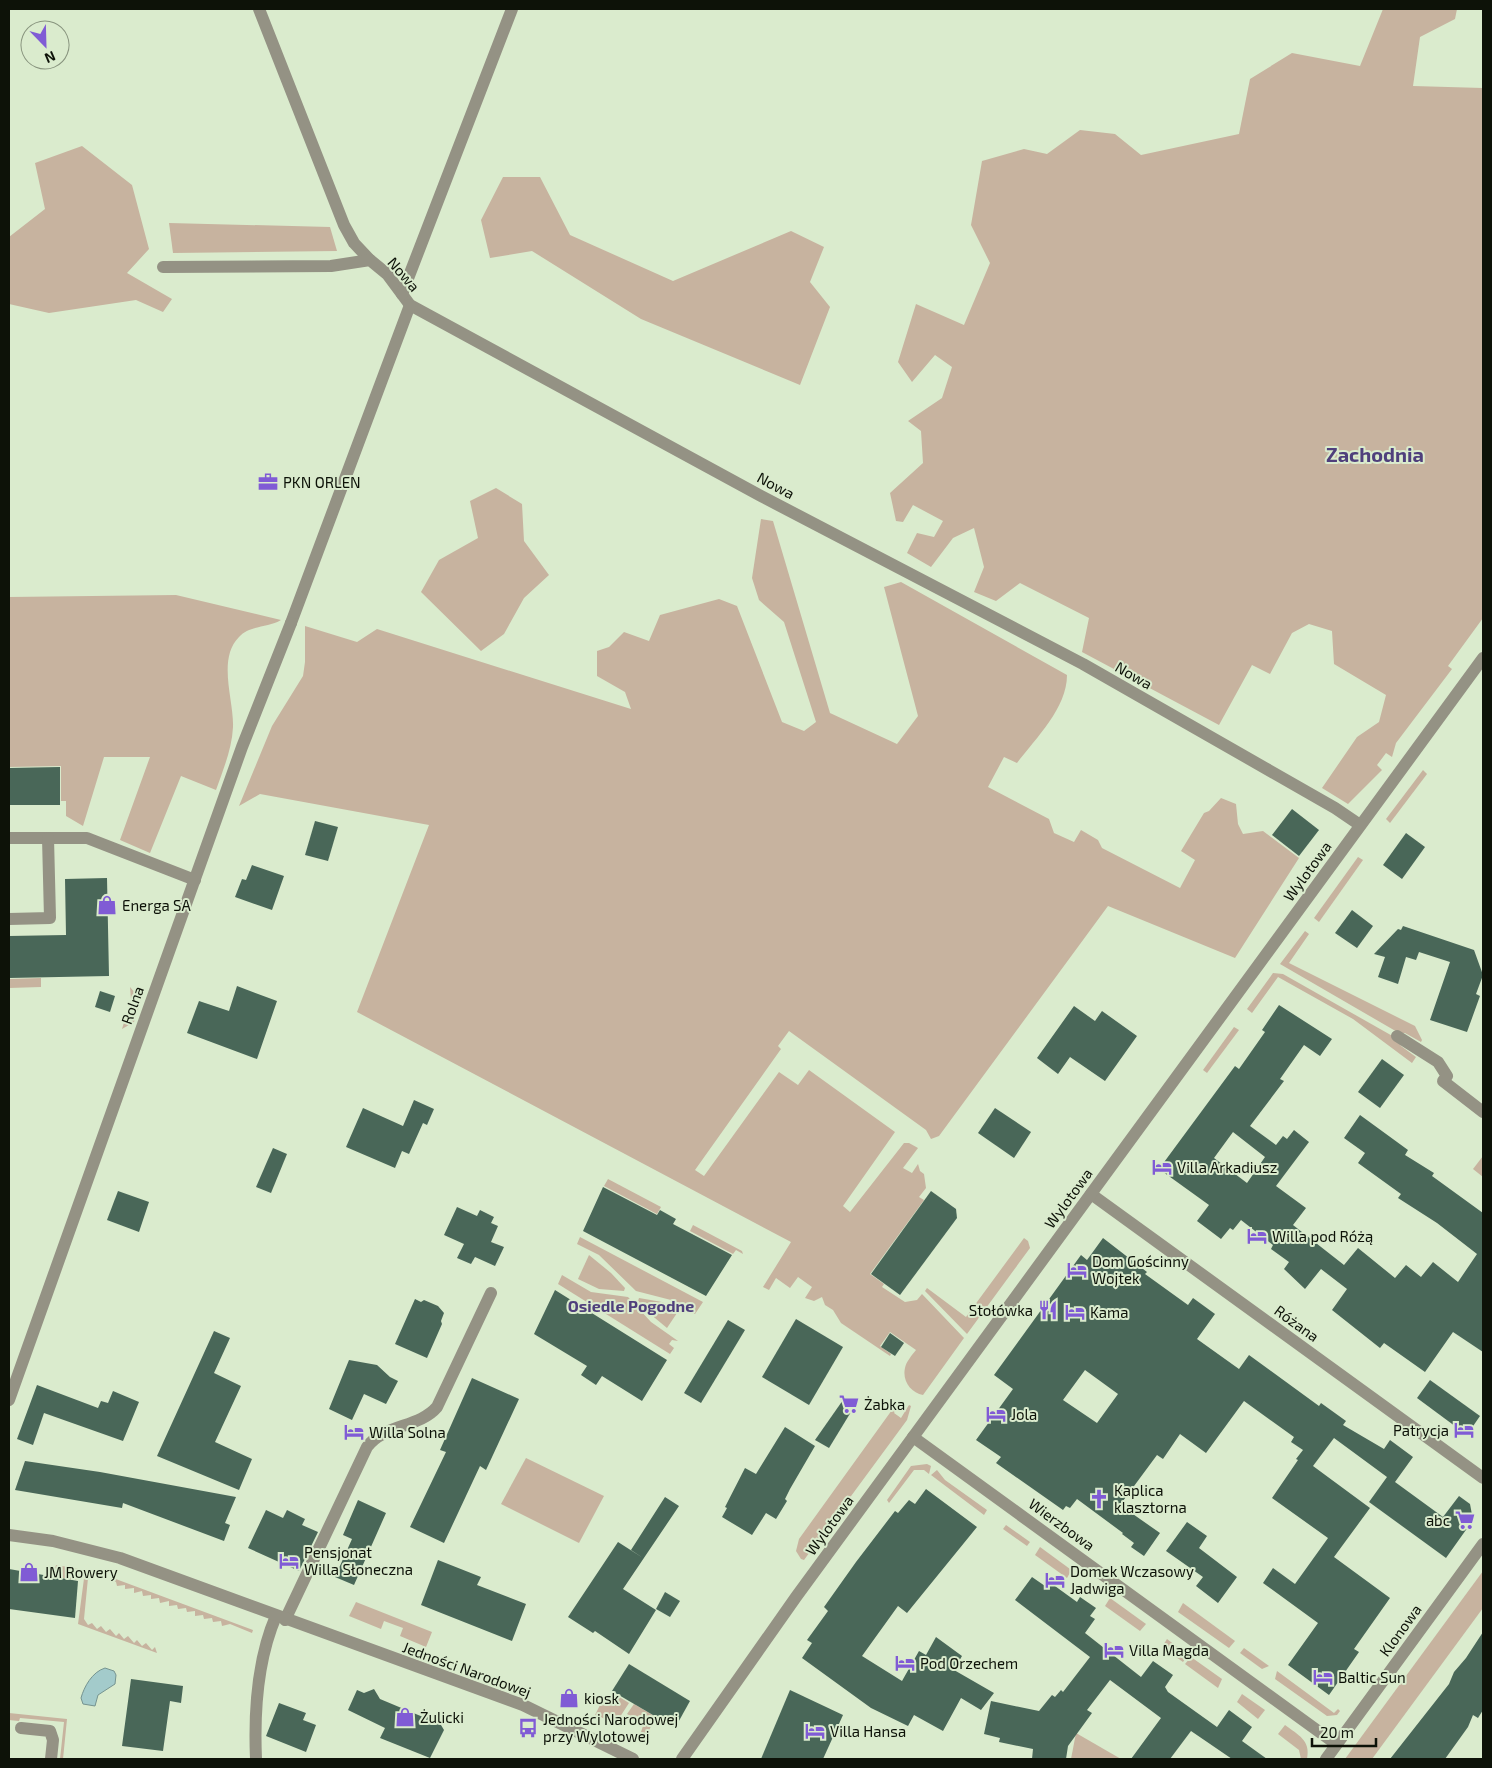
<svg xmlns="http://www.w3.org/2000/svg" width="1492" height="1768" font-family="'Exo 2',sans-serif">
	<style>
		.green { fill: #c7b39f }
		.water { fill: #a3cbcb; stroke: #769490 }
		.building { fill: #496758; fill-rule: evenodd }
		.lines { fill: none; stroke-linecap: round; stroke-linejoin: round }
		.service { stroke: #949284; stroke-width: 12 }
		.minor { stroke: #949284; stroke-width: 12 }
		.tertiary { stroke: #949284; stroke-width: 12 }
		.labels { text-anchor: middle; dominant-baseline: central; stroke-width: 4; stroke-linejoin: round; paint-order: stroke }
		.street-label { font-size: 15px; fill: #0d1208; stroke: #daebcd }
		.poi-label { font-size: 15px; fill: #0d1208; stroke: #daebcd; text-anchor: start }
		.neighbourhood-label { font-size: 16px; font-weight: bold; fill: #4f3f7c; stroke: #daebcd }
		.district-label { font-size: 20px; font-weight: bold; fill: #4f3f7c; stroke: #daebcd }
	</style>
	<rect width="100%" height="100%" fill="#daebcd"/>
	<g class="green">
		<polygon points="1383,9 1457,9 1455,19 1420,37 1413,86 1483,88 1483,618 1448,666 1452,669 1396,743 1392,757 1386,753 1377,765 1382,770 1348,804 1322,788 1357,737 1379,722 1386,695 1334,664 1332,631 1309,624 1292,633 1270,674 1252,665 1219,725 1082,652 1089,618 1020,583 996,601 974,592 984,567 974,528 953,538 931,567 907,553 917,533 934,537 943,521 913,505 903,522 896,521 890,493 923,463 921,431 908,421 942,398 952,367 935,355 912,382 898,362 916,304 964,325 990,263 971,225 982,161 1024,149 1047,154 1080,130 1115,134 1141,155 1239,134 1250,79 1292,53 1360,66"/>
		<polygon points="82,146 132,185 149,249 127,273 172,299 163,312 136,300 49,313 9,304 9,237 45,209 35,163"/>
		<polygon points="503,177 540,177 570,235 673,281 791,231 824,247 810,282 830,307 800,385 641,319 532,251 490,258 481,220"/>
		<polygon points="169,223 330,227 337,251 173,253"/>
		<polygon points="496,488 522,504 524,541 549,575 524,598 504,634 481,651 421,592 439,560 478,538 470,501"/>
		<path d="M761,519l12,2 57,192 67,31 21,-28 -34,-129 17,-5 166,93c0,33 -31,63 -50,88l-13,-6 -16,30 61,32 5,14 20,9 7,-12 17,10 4,8 78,40 15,-28 -14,-9 23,-38 5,-2 12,-13 15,6 2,20 5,10 20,-3 36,27 -64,100 -127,-52 -169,230 -8,3 -5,-9 -137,-99 -11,15 3,3 -86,121 9,6 75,-104 19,13 11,-15 86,62 -52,74 7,6 54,-69h5l9,5 -15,20 9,5 6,-9 2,7 4,3 2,14 -7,9 5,3 -54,74 14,10 -2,3 23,15 12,-2 5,-6 42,44 -41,57c-12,-2 -21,-14 -18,-27 1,-6 7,-13 11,-18l-26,-18 -10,14 11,8 -1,2 -49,-33 -8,-13 -8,-5 -3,-8 -8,4 -9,-3 7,-11 -14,-10 -8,11 -14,-10 -7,12 -6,-3 28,-45 -434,-230 72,-187 -169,-31 -21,12 33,-80 31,-50 2,-14v-36l52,16 20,-13 254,80 -6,-17 -28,-16v-25l12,-4 15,-15 25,9 11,-26 59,-16 18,7 45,116 22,9 12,-9 -32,-100 -25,-22 -7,-22z"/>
		<path d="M176,595l105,25c-13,8 -31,5 -42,17 -22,22 -5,63 -6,90 -1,22 -10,43 -17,63l-35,-14 -31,77 -30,-13 30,-83h-46l-21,69 -17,-10v-15h-5v-35l-52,1v-170z"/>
		<polygon points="1423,770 1427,774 1390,823 1386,819"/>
		<polygon points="1358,857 1363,860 1319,922 1314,918"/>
		<polygon points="1305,931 1309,934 1289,963 1415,1026 1422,1040 1421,1042 1405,1033 1399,1033 1280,964"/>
		<polygon points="1273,973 1283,974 1396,1038 1401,1046 1416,1057 1412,1063 1353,1019 1278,977 1252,1013 1247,1009"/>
		<polygon points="41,978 41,987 9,988 9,979"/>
		<polygon points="130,987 141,1000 134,1022 122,1029 131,1000"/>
		<polygon points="1234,1027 1239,1030 1207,1073 1203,1070"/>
		<polygon points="1483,1156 1483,1177 1473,1169"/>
		<polygon points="608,1179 661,1207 657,1214 604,1186"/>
		<polygon points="693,1225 742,1251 743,1254 736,1250 733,1254 690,1231"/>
		<polygon points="580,1237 703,1302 695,1314 671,1300 636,1291 599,1255 577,1244"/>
		<polygon points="1024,1238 1028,1241 1030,1248 967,1334 925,1291 927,1288 966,1317"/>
		<polygon points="589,1255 611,1273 625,1288 624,1291 599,1289 578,1279"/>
		<polygon points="562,1275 591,1292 628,1297 651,1322 678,1341 672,1340 669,1344 674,1348 670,1354 558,1284"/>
		<polygon points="639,1298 662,1302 679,1310 667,1328 649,1313 638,1301"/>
		<polygon points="901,1402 894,1413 901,1418 909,1405 911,1406 907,1420 804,1560 801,1559 796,1551 799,1539 897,1403"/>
		<polygon points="526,1458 604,1496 579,1543 501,1504"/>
		<polygon points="927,1464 931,1466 929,1474 924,1470 914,1470 889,1503 887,1500 911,1466"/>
		<polygon points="937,1470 945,1480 987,1510 984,1515 931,1475"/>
		<polygon points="1006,1525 1030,1542 1027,1546 1003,1529"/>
		<polygon points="1040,1547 1070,1569 1071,1571 1067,1578 1035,1555"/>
		<polygon points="56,1565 79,1569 78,1580 53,1577"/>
		<polygon points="85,1571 94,1573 93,1579 88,1578 84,1619 88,1625 92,1623 97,1629 101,1626 106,1632 110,1629 116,1636 119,1633 124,1639 128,1636 134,1643 137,1640 142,1646 146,1643 152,1650 155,1647 157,1653 78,1624"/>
		<polygon points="1483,1571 1483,1608 1372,1759 1345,1759"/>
		<polygon points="113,1578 253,1630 252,1633 230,1624 222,1626 221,1621 213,1622 212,1618 204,1619 203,1615 195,1616 195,1611 187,1612 186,1608 178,1609 177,1605 169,1606 169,1601 160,1603 159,1598 151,1599 151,1595 143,1596 142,1591 134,1593 134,1588 125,1589 125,1585 117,1586 116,1582 112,1580"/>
		<polygon points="1110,1598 1146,1624 1140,1631 1105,1606"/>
		<polygon points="356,1602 432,1632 426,1647 400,1636 403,1628 384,1621 381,1629 349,1616"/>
		<polygon points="1183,1603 1235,1641 1229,1648 1178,1612"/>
		<polygon points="1167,1639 1188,1655 1183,1662 1162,1647"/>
		<polygon points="1244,1648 1269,1666 1262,1669 1240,1653"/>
		<polygon points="1191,1657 1222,1679 1218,1688 1185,1664"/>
		<polygon points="1277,1671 1334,1713 1338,1709 1340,1711 1337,1715 1327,1716 1275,1679"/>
		<polygon points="613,1693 629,1703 616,1723 595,1715 602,1701 607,1703"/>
		<polygon points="1242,1694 1265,1710 1258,1719 1237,1702"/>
		<polygon points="634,1704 656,1717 647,1734 641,1732 644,1723 627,1714"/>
		<polygon points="9,1713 67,1719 63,1759 60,1759 64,1722 20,1718 19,1721 9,1720"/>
		<path d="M1285,1725c13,10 26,15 22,34h-6l-2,-9 -21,-16z"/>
		<polygon points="1076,1733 1121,1759 1071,1759"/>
	</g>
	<path class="water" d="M105,1668l9,3 2,4 -1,9 -17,11 -3,11 -12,-2 -2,-6c3,-11 11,-26 24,-30z"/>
	<g class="building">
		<polygon points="60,767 60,805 9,805 9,768"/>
		<polygon points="1292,809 1319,830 1299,856 1272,835"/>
		<polygon points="315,821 338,827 328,861 305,855"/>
		<polygon points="1406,833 1425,847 1402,879 1383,865"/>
		<polygon points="252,865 284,876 272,910 235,897 242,879 246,880"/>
		<polygon points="107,878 109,976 9,978 9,936 66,935 65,879"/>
		<polygon points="1352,910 1373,926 1357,948 1335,933"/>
		<polygon points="1403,926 1474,950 1483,975 1476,994 1480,996 1467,1032 1430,1020 1450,962 1419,952 1416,960 1406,957 1398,984 1378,977 1385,957 1374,954 1398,929 1401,930"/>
		<polygon points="237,986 277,1001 257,1059 187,1033 199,1001 229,1011"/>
		<polygon points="100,991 115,996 110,1012 95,1007"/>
		<path d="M1279,1005l53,34 -12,17 -16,-11 -24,34 4,2 -34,45 26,19 7,-9 4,3 7,-9 15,12 -33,44 30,22 -13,17 51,40 14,-17 37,30 11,-13 15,12 12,-15 25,20 19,-28 -40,-31 -39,-25 3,-4 -43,-31 7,-10 -21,-15 16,-23 48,35 -3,5 29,18 -2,3 51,37v139l-30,-20 -28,40 -41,-29 -4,5 -48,-38 15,-21 -26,-20 -16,20 -21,-20 5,-7 -18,-13 2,-4 -32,-25 -8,10 -3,-2 -9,11 -24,-18 12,-16 -50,-36 76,-103 4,3 26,-37 -3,-2zM1233,1132l32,25 -18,26 -33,-25z"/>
		<polygon points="1074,1006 1095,1021 1102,1011 1137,1036 1105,1081 1070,1057 1058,1074 1037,1058"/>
		<polygon points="1382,1059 1404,1075 1380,1108 1358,1092"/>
		<polygon points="414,1100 434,1109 427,1125 423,1123 409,1154 402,1151 395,1168 346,1147 363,1108 403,1126"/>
		<polygon points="995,1108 1031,1132 1014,1158 978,1133"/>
		<polygon points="273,1148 287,1154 271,1193 256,1187"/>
		<polygon points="603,1187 657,1215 660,1210 676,1219 673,1224 732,1255 706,1296 583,1231"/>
		<polygon points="118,1191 149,1202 139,1232 107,1220"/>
		<polygon points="931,1191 956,1209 957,1218 900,1295 871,1274"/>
		<polygon points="457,1207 477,1216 480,1210 494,1217 491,1223 498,1226 491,1242 504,1247 495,1266 475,1257 471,1264 457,1258 464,1244 444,1235"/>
		<path d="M1103,1238l44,34 -2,2 43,31 5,-7 22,16 -18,25 42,30 10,-14 70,51 2,-3 25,18 -3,4 41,24 6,-9 23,17 -18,25 48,35 16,-21 11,8 3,16 -27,38 -77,-56 18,-25 -53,-39 -21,28 57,42 -36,49 56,41 -36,51 5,3 -30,43 -41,-30 30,-42 -55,-40 10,-15 22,16 33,-46 -56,-40 26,-38 -2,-1 7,-9 -12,-8 3,-5 -50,-36 -38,52 -26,-19 -17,25 -6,-4 -37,50 40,28 -16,23 -13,-9 3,-4 -12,-9 1,-1 -46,-34 -7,9 -4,-2 -3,4 -67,-47 5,-6 -25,-17 37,-51 -19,-14 87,-120 6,5zM1085,1370l33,24 -21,29 -34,-23z"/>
		<polygon points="555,1290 667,1360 642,1401 602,1376 596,1385 581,1375 587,1366 534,1334"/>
		<polygon points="415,1299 421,1302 424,1300 438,1306 444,1313 441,1321 442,1324 427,1358 395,1344"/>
		<polygon points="796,1319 843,1347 809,1405 762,1377"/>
		<polygon points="728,1320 745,1330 701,1403 684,1393"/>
		<polygon points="214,1331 230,1338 214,1373 241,1386 215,1442 252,1459 239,1490 157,1456"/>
		<polygon points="890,1333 904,1343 895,1356 881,1347"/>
		<polygon points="349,1360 377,1365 390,1377 398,1381 386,1404 364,1394 352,1420 329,1409"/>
		<polygon points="472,1378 519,1399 486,1470 480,1466 444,1543 410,1527 446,1452 440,1450"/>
		<polygon points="1430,1380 1480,1416 1467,1435 1417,1398"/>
		<polygon points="37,1385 98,1408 101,1401 108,1403 113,1391 139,1402 123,1441 44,1413 33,1445 17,1439"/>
		<polygon points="843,1400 854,1407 829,1448 815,1440"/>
		<polygon points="785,1427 815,1446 790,1489 785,1499 787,1501 776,1519 766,1513 752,1535 722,1517 727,1508 725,1507 745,1468 756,1474"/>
		<polygon points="25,1461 100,1472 236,1497 225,1523 230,1525 224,1541 123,1503 122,1508 15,1490"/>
		<polygon points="926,1489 977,1527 907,1613 898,1606 862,1656 902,1681 919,1651 926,1655 936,1637 962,1656 954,1670 994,1693 981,1710 961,1698 943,1731 914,1715 908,1726 871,1708 802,1658 812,1643 807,1640 828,1611 824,1607 856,1562 895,1511 898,1513 909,1500 915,1504"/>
		<polygon points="665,1497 679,1506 623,1589 656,1610 629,1654 595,1631 593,1633 568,1617 618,1542 643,1558 631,1550"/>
		<polygon points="358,1500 386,1513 354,1585 335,1577 352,1539 343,1535"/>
		<polygon points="266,1510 283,1518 287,1510 305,1519 302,1525 318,1532 299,1571 248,1548"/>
		<polygon points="1187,1522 1207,1536 1199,1548 1237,1577 1218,1603 1196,1586 1203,1577 1166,1551"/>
		<polygon points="438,1560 481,1577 477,1585 526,1604 512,1641 421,1605"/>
		<polygon points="9,1569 78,1581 75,1618 9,1609"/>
		<polygon points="1032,1577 1045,1586 1048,1581 1077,1602 1080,1597 1096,1608 1090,1616 1095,1619 1085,1633 1141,1677 1153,1661 1173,1675 1165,1687 1168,1692 1217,1727 1229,1710 1252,1727 1242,1741 1267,1759 1232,1759 1191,1731 1170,1759 1131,1759 1161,1718 1110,1680 1087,1710 1092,1713 1068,1746 1066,1759 1032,1759 1033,1749 999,1742 1000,1738 984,1734 991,1701 1039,1711 1052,1695 1055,1697 1061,1690 1063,1692 1090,1657 1015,1600"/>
		<polygon points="665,1592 680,1601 670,1617 656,1609"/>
		<polygon points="1483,1632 1483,1710 1478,1718 1473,1715 1468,1727 1445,1759 1390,1759 1449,1684 1454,1672 1466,1658"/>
		<polygon points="629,1664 690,1701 675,1728 612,1691"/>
		<polygon points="131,1679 183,1686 181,1703 170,1701 163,1751 122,1746"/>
		<polygon points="374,1689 380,1699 423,1717 435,1715 444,1730 430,1758 380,1738 385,1728 348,1710 357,1690 364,1693"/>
		<polygon points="790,1690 843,1715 823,1759 761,1759"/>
		<polygon points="279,1703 306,1713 303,1720 316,1725 306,1752 266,1736"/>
	</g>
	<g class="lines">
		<g class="service">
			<polyline points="259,9 344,225 354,243 370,260"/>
			<polyline points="163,267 331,266 370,260 387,274 410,305 761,496 1083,664 1335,808 1360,825"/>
			<polyline points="402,294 512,9"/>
			<polyline points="291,623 410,305"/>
			<polyline points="9,838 87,838 195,880"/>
			<polyline points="9,919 50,918 48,838"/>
			<polyline points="21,1728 50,1731 53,1740 51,1759"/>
			<path d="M256,1759c-2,-47 1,-99 20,-143"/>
		</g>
		<g class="minor">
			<polyline points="1397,1036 1438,1062 1447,1076 1443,1081 1483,1112"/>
			<polyline points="1091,1194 1483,1478"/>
			<polyline points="9,1400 242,747 291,623"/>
			<polyline points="913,1437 1336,1744"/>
			<path d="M285,1620l82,-173c17,-23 52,-19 70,-40l54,-114"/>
			<polyline points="1326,1759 1483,1544"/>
		</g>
		<g class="tertiary">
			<polyline points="9,1535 53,1541 120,1558 523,1705 633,1759"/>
			<polyline points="682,1759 796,1597 1483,658"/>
		</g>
	</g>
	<defs>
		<symbol id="office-bare" viewBox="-9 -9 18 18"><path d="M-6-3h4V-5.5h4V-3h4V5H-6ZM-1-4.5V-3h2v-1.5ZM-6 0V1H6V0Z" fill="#805bd5" stroke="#daebcd" stroke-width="2.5" paint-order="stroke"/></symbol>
		<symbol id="shop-bare" viewBox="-9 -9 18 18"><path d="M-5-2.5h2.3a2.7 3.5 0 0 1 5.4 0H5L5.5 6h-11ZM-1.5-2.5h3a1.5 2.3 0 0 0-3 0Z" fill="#805bd5" stroke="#daebcd" stroke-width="2.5" paint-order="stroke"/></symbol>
		<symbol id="hotel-bare" viewBox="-9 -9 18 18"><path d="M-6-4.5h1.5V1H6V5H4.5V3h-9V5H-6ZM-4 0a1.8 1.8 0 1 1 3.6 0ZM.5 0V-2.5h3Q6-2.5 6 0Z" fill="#805bd5" stroke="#daebcd" stroke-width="2.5" paint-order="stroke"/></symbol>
		<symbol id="restaurant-bare" viewBox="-9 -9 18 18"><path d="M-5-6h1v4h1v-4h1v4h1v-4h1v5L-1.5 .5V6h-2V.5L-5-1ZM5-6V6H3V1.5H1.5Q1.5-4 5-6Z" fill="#805bd5" stroke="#daebcd" stroke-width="2.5" paint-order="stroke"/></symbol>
		<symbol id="supermarket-bare" viewBox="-9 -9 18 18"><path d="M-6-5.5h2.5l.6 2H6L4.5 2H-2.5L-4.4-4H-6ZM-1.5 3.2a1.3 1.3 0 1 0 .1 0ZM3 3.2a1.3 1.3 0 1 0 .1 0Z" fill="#805bd5" stroke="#daebcd" stroke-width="2.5" paint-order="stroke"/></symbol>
		<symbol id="church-bare" viewBox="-9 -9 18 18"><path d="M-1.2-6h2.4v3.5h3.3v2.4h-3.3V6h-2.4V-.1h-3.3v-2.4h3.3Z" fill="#805bd5" stroke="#daebcd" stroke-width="2.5" paint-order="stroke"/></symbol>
		<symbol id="bus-bare" viewBox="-9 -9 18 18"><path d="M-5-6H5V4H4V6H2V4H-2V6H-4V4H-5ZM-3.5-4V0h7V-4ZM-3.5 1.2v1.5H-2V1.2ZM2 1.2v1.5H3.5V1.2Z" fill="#805bd5" stroke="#daebcd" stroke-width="2.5" paint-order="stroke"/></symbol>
	</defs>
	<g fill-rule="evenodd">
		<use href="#office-bare" x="254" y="468" width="28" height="28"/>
		<use href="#shop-bare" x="93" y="891" width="28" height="28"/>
		<use href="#hotel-bare" x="1148" y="1153" width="28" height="28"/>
		<use href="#hotel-bare" x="1243" y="1222" width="28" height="28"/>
		<use href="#hotel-bare" x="1063" y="1256" width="28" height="28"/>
		<use href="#restaurant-bare" x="1034" y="1296" width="28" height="28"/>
		<use href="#hotel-bare" x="1061" y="1298" width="28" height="28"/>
		<use href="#supermarket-bare" x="835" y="1390" width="28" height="28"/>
		<use href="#hotel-bare" x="982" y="1400" width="28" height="28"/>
		<use href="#hotel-bare" x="1450" y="1416" width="28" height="28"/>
		<use href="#hotel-bare" x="340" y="1418" width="28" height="28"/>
		<use href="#church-bare" x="1085" y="1485" width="28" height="28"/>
		<use href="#supermarket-bare" x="1451" y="1506" width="28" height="28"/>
		<use href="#hotel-bare" x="275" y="1547" width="28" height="28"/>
		<use href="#shop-bare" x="15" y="1558" width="28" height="28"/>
		<use href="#hotel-bare" x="1041" y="1566" width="28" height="28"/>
		<use href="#hotel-bare" x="1100" y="1636" width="28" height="28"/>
		<use href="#hotel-bare" x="891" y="1649" width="28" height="28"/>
		<use href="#hotel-bare" x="1309" y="1663" width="28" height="28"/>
		<use href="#shop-bare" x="555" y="1684" width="28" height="28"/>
		<use href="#shop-bare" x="391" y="1703" width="28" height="28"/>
		<use href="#bus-bare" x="514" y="1714" width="28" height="28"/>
		<use href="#hotel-bare" x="801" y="1717" width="28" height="28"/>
	</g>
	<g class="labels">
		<g class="street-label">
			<text transform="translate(404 274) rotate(49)">Nowa</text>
			<text transform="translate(776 485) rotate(28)">Nowa</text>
			<text transform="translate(1134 675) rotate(30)">Nowa</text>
			<text transform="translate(1307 871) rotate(-54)">Wylotowa</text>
			<text transform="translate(132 1005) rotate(-70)">Rolna</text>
			<text transform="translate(1068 1198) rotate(-54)">Wylotowa</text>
			<text transform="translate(1297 1323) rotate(36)">Różana</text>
			<text transform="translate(1062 1524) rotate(36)">Wierzbowa</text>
			<text transform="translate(829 1525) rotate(-54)">Wylotowa</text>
			<text transform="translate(1400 1630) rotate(-54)">Klonowa</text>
			<text transform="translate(467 1669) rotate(20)">Jedności Narodowej</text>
		</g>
		<g class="poi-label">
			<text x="283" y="482">PKN ORLEN</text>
			<text x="122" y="905">Energa SA</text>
			<text x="1177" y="1167">Villa Arkadiusz</text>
			<text x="1272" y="1236">Willa pod Różą</text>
			<text x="1092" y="1261">Dom Gościnny<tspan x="1092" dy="17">Wojtek</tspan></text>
			<text x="1033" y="1310" text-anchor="end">Stołówka</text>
			<text x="1090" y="1312">Kama</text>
			<text x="864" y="1404">Żabka</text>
			<text x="1011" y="1414">Jola</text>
			<text x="1449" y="1430" text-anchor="end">Patrycja</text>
			<text x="369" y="1432">Willa Solna</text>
			<text x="1114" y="1490">Kaplica<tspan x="1114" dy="17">klasztorna</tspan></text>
			<text x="1450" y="1520" text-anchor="end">abc</text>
			<text x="304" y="1552">Pensjonat<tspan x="304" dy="17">Willa Słoneczna</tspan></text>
			<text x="1070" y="1571">Domek Wczasowy<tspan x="1070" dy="17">Jadwiga</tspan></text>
			<text x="44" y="1572">JM Rowery</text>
			<text x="1129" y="1650">Villa Magda</text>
			<text x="920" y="1663">Pod Orzechem</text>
			<text x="1338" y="1677">Baltic Sun</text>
			<text x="584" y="1698">kiosk</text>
			<text x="420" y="1717">Żulicki</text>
			<text x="543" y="1719">Jedności Narodowej<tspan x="543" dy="17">przy Wylotowej</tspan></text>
			<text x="830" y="1731">Villa Hansa</text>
		</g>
		<g class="neighbourhood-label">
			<text x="631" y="1305">Osiedle Pogodne</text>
		</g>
		<g class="district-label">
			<text x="1375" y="454">Zachodnia</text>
		</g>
	</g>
	<rect width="1492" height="1768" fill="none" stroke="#0d1208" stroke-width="20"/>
	<g transform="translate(45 45) rotate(157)"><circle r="24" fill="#daebcd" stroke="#88947e"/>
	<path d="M0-4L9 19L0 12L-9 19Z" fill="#805bd5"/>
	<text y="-8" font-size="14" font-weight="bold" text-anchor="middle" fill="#0d1208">N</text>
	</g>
	<path d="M1312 1738v8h64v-8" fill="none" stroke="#0d1208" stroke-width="2.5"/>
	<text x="1320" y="1738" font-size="15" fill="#0d1208" stroke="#daebcd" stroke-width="4" paint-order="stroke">20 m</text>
</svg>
